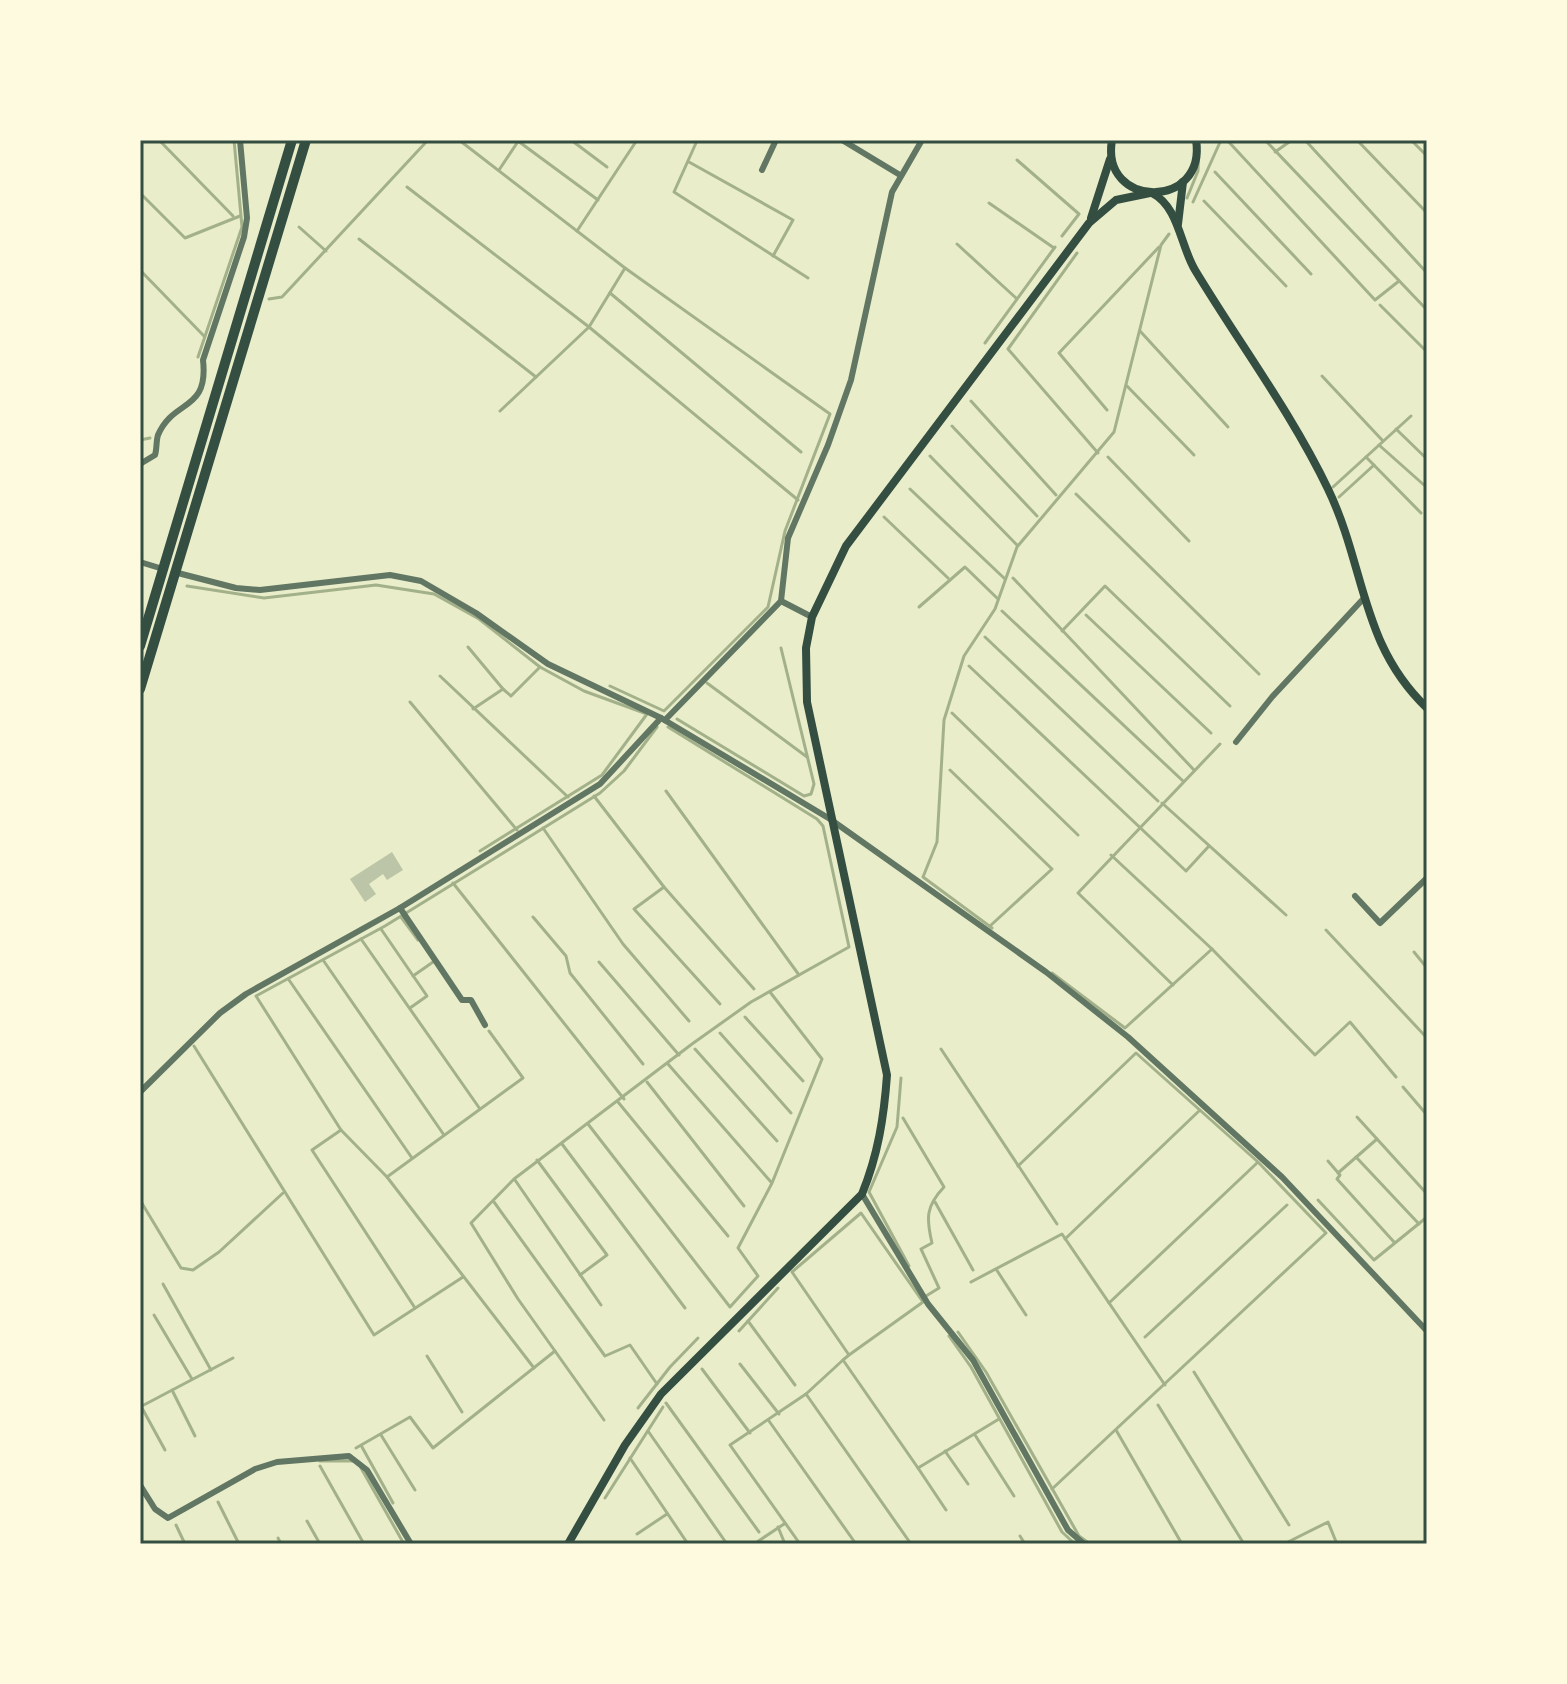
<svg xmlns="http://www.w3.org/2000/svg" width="1567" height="1684" font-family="'PT Sans Narrow',sans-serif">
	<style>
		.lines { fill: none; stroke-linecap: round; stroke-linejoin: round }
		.stream { stroke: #a3b18a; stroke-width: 3 }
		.building { fill: #bcc5a7 }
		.minor { stroke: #617663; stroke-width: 6 }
		.secondary { stroke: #344e41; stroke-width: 8 }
		.motorway { stroke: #344e41; stroke-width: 10 }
		.neatline { fill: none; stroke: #344e41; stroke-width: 3 }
	</style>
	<rect width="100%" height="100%" fill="#e9edc9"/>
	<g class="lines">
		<g class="stream">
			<polyline points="159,140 233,216"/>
			<polyline points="459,140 625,268 830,414 785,531 768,607 664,711 610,686"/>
			<polyline points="571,140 607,167"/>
			<polyline points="1227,140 1375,300 1399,281"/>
			<polyline points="1265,140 1427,310"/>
			<polyline points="1305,140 1427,273"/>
			<polyline points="1357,140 1427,213"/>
			<polyline points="1411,140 1427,156"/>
			<polyline points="518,141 598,200"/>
			<polyline points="696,143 674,192 808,278"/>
			<polyline points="1275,152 1292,140"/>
			<polyline points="1017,160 1079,214 1062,236"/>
			<polyline points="689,162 793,220 773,256"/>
			<polyline points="499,170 519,140"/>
			<polyline points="1215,172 1311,274"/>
			<polyline points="407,187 589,327 798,500"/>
			<polyline points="140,193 185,238 240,216"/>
			<polyline points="1187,198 1198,171 1199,141"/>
			<polyline points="1204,201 1286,286"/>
			<polyline points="1193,202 1221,140"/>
			<polyline points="989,203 1054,248"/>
			<polyline points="299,227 326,251"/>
			<polyline points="577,231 637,140"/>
			<polyline points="359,239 536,377"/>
			<polyline points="957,244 1016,298"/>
			<polyline points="1077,253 1008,349 1098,453"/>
			<polyline points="140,270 204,336"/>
			<polyline points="610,293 801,452"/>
			<polyline points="269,299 282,297 428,140"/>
			<polyline points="1380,305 1427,352"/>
			<polyline points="1140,331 1228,427"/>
			<polyline points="985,343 1055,247"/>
			<polyline points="198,357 242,227 234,140"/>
			<polyline points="1322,376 1383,441"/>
			<polyline points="1127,386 1194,455"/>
			<polyline points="971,401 1056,495"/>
			<polyline points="1107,410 1059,353 1159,247"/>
			<polyline points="500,411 589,327 625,268"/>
			<polyline points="952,426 1037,516"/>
			<polyline points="1396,429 1427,459"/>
			<polyline points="140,440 150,438"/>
			<polyline points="1379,445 1424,485"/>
			<polyline points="930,456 1017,545"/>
			<polyline points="1108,457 1189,541"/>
			<polyline points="1366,457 1421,513"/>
			<polyline points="1333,487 1411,416"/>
			<polyline points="910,489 1005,579"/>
			<polyline points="1076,494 1259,674"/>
			<polyline points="1339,497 1374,465"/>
			<polyline points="884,517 948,578"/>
			<polyline points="1013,578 1194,770"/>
			<polyline points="187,586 264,598 376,585 434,594 479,619 540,667 584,691 647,714 602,775 480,851"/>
			<polyline points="919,607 965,567 998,599"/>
			<polyline points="1002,611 1183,781"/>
			<polyline points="1086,615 1211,733"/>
			<polyline points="1062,631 1105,586 1230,706"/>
			<polyline points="985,637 1158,801"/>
			<polyline points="468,647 503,689"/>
			<polyline points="969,666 1186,871 1209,846"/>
			<polyline points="440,676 568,797"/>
			<polyline points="707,683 807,757"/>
			<polyline points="410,702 517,830"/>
			<polyline points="473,709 503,689 511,696 540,667"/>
			<polyline points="952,713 1078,835"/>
			<polyline points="677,719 804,796 811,794 814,784 781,648"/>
			<polyline points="950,770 1052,869 990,926"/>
			<polyline points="666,791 799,975"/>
			<polyline points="594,796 664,887 754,989"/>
			<polyline points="1162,803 1286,915"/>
			<polyline points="543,828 623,944 689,1021"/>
			<polyline points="1111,855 1212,949 1315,1055 1350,1022 1396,1077"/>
			<polyline points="453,883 624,1099"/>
			<polyline points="664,887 634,909 720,1004"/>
			<polyline points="401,917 418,940"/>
			<polyline points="533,917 566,956 570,973 643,1064"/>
			<polyline points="992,928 923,877 937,842 944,720 964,656 995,609 1017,547 1114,432 1161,245 1169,234"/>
			<polyline points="381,929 427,996 410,1008"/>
			<polyline points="1326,930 1427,1038"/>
			<polyline points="361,939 480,1109"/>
			<polyline points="1414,952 1427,968"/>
			<polyline points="323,960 444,1135"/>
			<polyline points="599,962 679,1055"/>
			<polyline points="1052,973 1125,1028 1212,949"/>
			<polyline points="413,976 433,962"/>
			<polyline points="289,980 412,1158"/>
			<polyline points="1173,985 1078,893 1220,744"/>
			<polyline points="745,1017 803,1081"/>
			<polyline points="720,1033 791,1113"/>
			<polyline points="194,1046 374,1335 463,1277"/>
			<polyline points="695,1049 777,1141"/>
			<polyline points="941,1049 1057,1224"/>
			<polyline points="668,1064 771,1182"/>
			<polyline points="901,1078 897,1127 869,1192 909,1266"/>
			<polyline points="647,1082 744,1206"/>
			<polyline points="1403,1087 1427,1115"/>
			<polyline points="618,1102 728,1236"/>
			<polyline points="1357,1117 1427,1194"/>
			<path d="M903,1118l41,69c-18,19 -18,31 -12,56l-11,6 18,39 -13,8"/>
			<polyline points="588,1124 730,1307 758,1276 738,1248 772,1183 822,1059 770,992"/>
			<polyline points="341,1130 312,1150 415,1308"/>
			<polyline points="562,1144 685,1308"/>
			<polyline points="1356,1157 1419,1224"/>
			<polyline points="537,1160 607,1255 580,1275"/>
			<polyline points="1328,1161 1340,1175 1337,1179 1394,1242"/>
			<polyline points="1018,1166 1136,1053 1258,1162 1326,1233 1052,1489"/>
			<polyline points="1338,1173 1377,1139"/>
			<polyline points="387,1177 523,1078 489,1031"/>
			<polyline points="515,1180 601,1305"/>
			<polyline points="140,1200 181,1268 193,1270 219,1252 283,1193"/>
			<polyline points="1318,1200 1374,1260 1427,1217"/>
			<polyline points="494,1202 605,1356 630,1345 657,1384"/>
			<polyline points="935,1202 973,1270"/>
			<polyline points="1065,1239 1200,1110"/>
			<polyline points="996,1269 1026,1315"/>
			<polyline points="971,1282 1062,1234 1165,1385"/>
			<polyline points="163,1284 211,1370"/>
			<polyline points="1109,1303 1257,1163"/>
			<polyline points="154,1315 192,1379"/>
			<polyline points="748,1321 795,1385"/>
			<polyline points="739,1331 778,1288"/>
			<polyline points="958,1332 986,1372 1079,1536 1090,1544"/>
			<polyline points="949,1336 971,1367 1062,1532 1075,1544"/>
			<polyline points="1145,1337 1287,1205"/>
			<polyline points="427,1356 462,1412"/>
			<polyline points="843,1360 918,1468 999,1419"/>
			<polyline points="740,1364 779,1414"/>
			<polyline points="534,1368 387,1177 341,1130 256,996 385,926 600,793 624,771 657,727"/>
			<polyline points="702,1369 750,1433"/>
			<polyline points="1194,1372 1289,1525"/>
			<polyline points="172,1390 195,1436"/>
			<polyline points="806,1394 911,1544"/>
			<polyline points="666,1403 759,1532"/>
			<polyline points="1158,1405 1244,1544"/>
			<polyline points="140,1407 233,1358"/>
			<polyline points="142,1408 165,1450"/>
			<polyline points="638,1408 670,1367 698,1338"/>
			<polyline points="604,1420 518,1299 471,1223 514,1179 692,1044 751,1002 849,947 823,826 817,819 668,727"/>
			<polyline points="769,1421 856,1544"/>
			<polyline points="1116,1430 1182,1544"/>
			<polyline points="648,1431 727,1544"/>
			<polyline points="381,1435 415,1490"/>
			<polyline points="975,1435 1014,1496"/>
			<polyline points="362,1447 393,1503"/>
			<polyline points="356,1448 410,1417 433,1448 555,1351"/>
			<polyline points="945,1451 968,1484"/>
			<polyline points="630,1458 688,1544"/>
			<polyline points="320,1461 352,1461"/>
			<polyline points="320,1466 364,1544"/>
			<polyline points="361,1468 404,1544"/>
			<polyline points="918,1468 946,1510"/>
			<polyline points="605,1498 663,1407"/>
			<polyline points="218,1502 239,1544"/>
			<polyline points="307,1521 320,1544"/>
			<polyline points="176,1525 185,1544"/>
			<polyline points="778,1527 785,1544"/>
			<polyline points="637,1534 667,1514"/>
			<polyline points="1020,1536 1025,1544"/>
			<polyline points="278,1538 281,1544"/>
			<polyline points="754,1544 784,1524"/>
			<polyline points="800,1544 730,1445 806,1394 843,1360 849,1355 923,1302 861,1213 792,1272 849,1355"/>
			<polyline points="1284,1544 1328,1522 1337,1544"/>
		</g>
	</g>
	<polygon class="building" points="392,852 403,870 387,880 383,874 369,884 376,894 365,902 350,879"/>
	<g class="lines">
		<g class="minor">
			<polyline points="842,140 900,175"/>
			<polyline points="762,170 776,140"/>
			<path d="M140,464l15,-9c2,-6 1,-14 3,-20 15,-36 51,-23 45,-75l41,-123 3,-19 -7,-78"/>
			<polyline points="140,562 163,569"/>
			<polyline points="174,572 236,588 260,590 390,575 421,581 476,613 548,664 661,718 830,819 1046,972 1128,1037 1282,1177 1427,1331"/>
			<polyline points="812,617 781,601 788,538 828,445 851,380 892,192 922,140"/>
			<polyline points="665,720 781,601"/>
			<polyline points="1236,742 1272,697 1365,597"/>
			<polyline points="1355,896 1380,923 1427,878"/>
			<polyline points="400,908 462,1000 471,1000 485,1025"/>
			<polyline points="140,1092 220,1013 246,994 400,908 600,784 661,718"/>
			<polyline points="862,1194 928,1304 973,1360 1068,1530 1084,1544"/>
			<polyline points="140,1485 155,1509 168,1518 255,1469 277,1462 349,1456 367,1470 411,1544"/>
		</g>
		<g class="secondary">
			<path d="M1112,140c-12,69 95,70 84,0"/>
			<path d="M1152,193c27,14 28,52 43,77 44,73 96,142 133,219 38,79 32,155 99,219"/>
			<polyline points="1091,218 1110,159"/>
			<polyline points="1178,224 1183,182"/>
			<path d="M568,1544l57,-99 36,-51 201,-200c16,-39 22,-77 25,-119l-80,-373 -1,-54 6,-31 34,-71 243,-323 27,-23 34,-7"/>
		</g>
		<g class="motorway">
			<polyline points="140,646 292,140"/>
			<polyline points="140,689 306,140"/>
		</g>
	</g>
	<rect width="1567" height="1684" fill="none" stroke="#fefae0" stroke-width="284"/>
	<rect x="142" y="142" width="1283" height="1400" class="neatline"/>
</svg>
